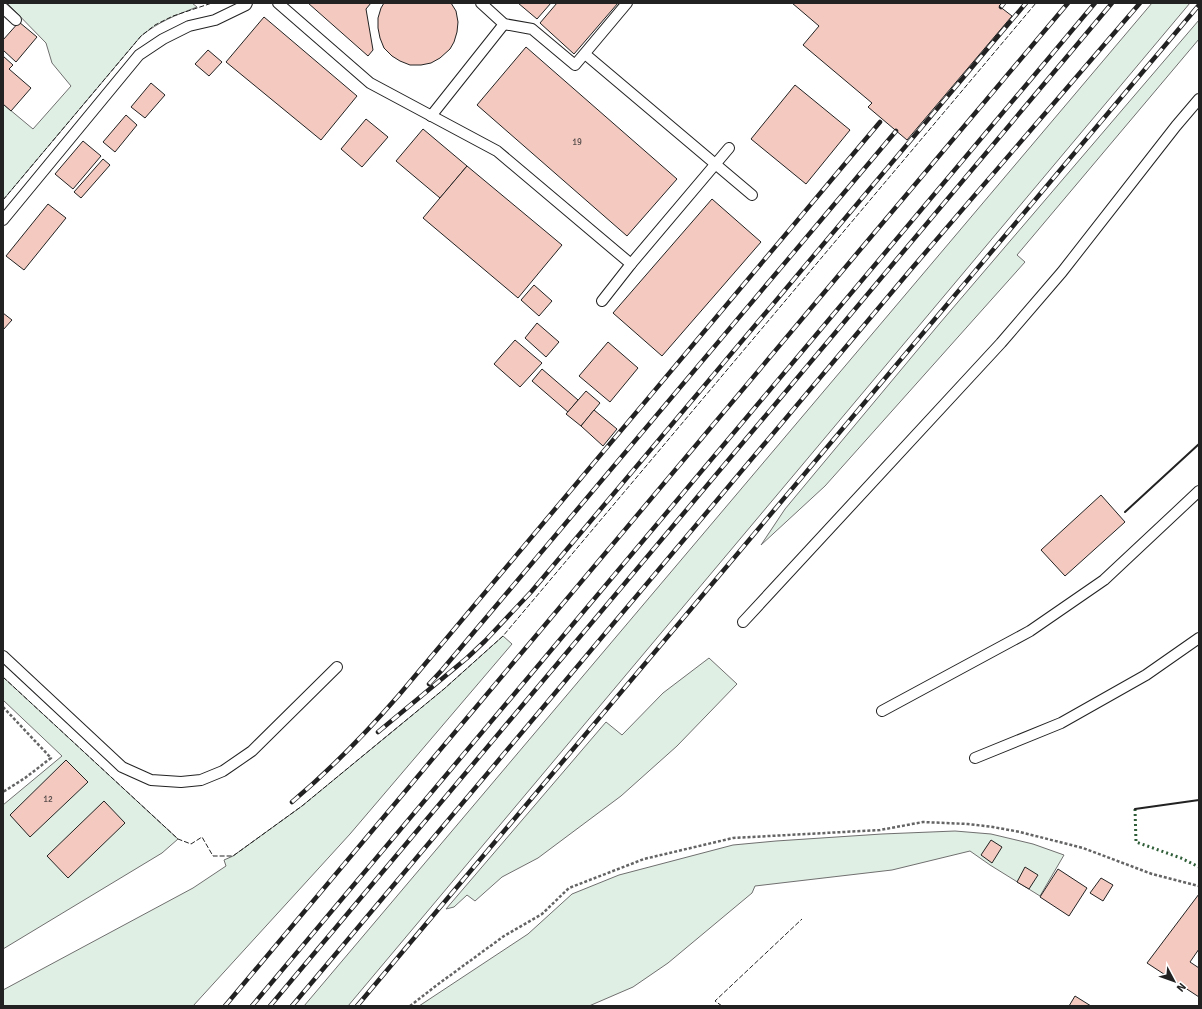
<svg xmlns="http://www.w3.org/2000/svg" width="1202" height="1009" font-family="Signika,sans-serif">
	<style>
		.green { fill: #e0efe3; stroke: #6f6f6f }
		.building { fill: #f3c9c0; stroke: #222 }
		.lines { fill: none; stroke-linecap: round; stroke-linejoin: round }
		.service-casing { stroke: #222; stroke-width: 12 }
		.path { stroke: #646464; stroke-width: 2.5; stroke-dasharray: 3 2; stroke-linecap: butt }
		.service { stroke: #fff; stroke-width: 10 }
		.rail-casing { stroke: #222; stroke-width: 4.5 }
		.rail { stroke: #fff; stroke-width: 3; stroke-dasharray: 9; stroke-linecap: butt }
		.hedge { stroke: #2f5e38; stroke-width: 3; stroke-dasharray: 2 3; stroke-linecap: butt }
		.fence { stroke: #222; stroke-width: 1; stroke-dasharray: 5 2; stroke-linecap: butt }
		.wall { stroke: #222; stroke-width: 2 }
		.labels { text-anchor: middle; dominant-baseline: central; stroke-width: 3; stroke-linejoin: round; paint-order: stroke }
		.number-label { font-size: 9px; fill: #564c4a }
	</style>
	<rect width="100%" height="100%" fill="#fff"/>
	<g class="green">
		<path d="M7,3h185l5,4c-23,9 -37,14 -56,29l-138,164v-96l30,25 38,-43 -19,-23 -6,-20z"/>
		<polygon points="1152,3 1190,3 348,1006 304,1006"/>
		<polygon points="1199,20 1199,39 1017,255 1025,262 825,486 761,545 785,509 940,323"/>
		<polygon points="503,636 512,644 350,834 193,1006 3,1006 3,990 193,888 226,866 224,860 233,856 302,806 444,689"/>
		<polygon points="709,658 737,684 677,746 621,796 538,858 502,877 475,901 467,895 454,907 446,909 606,722 622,735 663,693"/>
		<polygon points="3,677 178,839 162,853 3,949 3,805 62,756 3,700"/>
		<polygon points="955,831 991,834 1033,844 1064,855 1040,896 990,865 970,851 892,870 755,886 752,893 668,963 633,987 589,1006 419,1006 528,934 572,894 619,875 733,845 776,841 882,834"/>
	</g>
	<g class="building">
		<polygon points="308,3 371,3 366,9 373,50 368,56"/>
		<polygon points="384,3 451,3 456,11 458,22 457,32 454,42 450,49 440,58 431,63 421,65 410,65 400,61 392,56 384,48 380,38 378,28 378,18 381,8"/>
		<polygon points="518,3 551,3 537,19"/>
		<polygon points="557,3 618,3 574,54 540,23"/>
		<polygon points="792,3 1002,3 999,6 1012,16 907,140 868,107 872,103 803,45 819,26"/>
		<polygon points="264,17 357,96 321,140 226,62"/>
		<polygon points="19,22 37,37 16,62 3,50 3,40"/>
		<polygon points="526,47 677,179 627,236 477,105"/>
		<polygon points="208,50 222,62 209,76 195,64"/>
		<polygon points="3,56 13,65 9,69 31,88 11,111 3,104"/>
		<polygon points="151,83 165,95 145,118 131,107"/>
		<polygon points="795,85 850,130 806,184 751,139"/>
		<polygon points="126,115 137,125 115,152 103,142"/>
		<polygon points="366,119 388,137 362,167 341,149"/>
		<polygon points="423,129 467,166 440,198 396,161"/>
		<polygon points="83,141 101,156 73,189 55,174"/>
		<polygon points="103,159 110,165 81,198 74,192"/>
		<polygon points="467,166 562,245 518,298 423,218"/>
		<polygon points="712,199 761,242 662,356 613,313"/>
		<polygon points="48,204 66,218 24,270 6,256"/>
		<polygon points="534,285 552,301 539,316 521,300"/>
		<polygon points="3,313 12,320 3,330"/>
		<polygon points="537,323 559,342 546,357 525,338"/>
		<polygon points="515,340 542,363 520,387 494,364"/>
		<polygon points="608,342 638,368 610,402 579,376"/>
		<polygon points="542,369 578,400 568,412 532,381"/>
		<polygon points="586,391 600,403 581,426 566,414"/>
		<polygon points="594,410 617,429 603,446 581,426"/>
		<polygon points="1101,495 1125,522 1065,576 1041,550"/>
		<polygon points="66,760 88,782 30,837 10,815"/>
		<polygon points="104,801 125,823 68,878 47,856"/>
		<polygon points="991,840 1002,847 992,863 981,855"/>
		<polygon points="1025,867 1038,875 1029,889 1017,882"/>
		<polygon points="1058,869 1087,888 1069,916 1040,897"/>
		<polygon points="1101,878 1113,885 1103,901 1090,893"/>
		<polygon points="1199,894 1199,949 1190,962 1199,968 1199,997 1147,963"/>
		<polygon points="1075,996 1091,1006 1069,1006"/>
	</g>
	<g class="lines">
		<defs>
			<g id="service">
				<polyline points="278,3 370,83 497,151 631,264"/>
				<polyline points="481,3 504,24 532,29 575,65 627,3"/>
				<polyline points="3,8 16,20"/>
				<polyline points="585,54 752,195"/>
				<polyline points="431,116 504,24"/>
				<polyline points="3,220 139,55 163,39 189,26 215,20 246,5 247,3"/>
				<polyline points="602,301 631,264 729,148"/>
				<polyline points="743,622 1001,343 1062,272 1176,126 1199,99"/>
				<polyline points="3,656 122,767 151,780 181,782 201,780 223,771 252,751 337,667"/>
				<polyline points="882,711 1030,631 1104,580 1199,491"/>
				<polyline points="975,758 1061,723 1146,675 1199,638"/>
			</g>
		</defs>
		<use href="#service" class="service-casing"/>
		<g class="path">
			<polyline points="3,707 51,758 25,778 3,792"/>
			<polyline points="410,1006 437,985 504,936 542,914 569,888 644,859 733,838 880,830 923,822 968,824 993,827 1020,832 1083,848 1152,874 1199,886"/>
		</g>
		<use href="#service" class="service"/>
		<defs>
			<g id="rail">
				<polyline points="1001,7 1004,3"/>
				<polyline points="429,684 442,670 896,131"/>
				<polyline points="378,732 467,658 485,641 531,592 1026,3"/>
				<path d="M292,802c39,-33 74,-69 107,-107l481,-573"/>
				<polyline points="225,1006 854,257 1068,3"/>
				<polyline points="252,1006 1095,3"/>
				<polyline points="270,1006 1112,3"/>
				<polyline points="292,1006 913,267 1140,3"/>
				<polyline points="357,1006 1199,5"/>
			</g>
		</defs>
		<use href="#rail" class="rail-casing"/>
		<use href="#rail" class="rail"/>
		<polyline class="hedge" points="1135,809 1136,842 1181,858 1199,867"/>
		<g class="fence">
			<polyline points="3,200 141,36 155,25 173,16 212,3"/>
			<polyline points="3,677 178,839 191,844 202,837 213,856 233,856 302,806 444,689 503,636 1036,3"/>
			<polyline points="722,1006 715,1001 802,919"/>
		</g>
		<g class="wall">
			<polyline points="1125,512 1199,444"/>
			<polyline points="1135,809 1199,800"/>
		</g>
	</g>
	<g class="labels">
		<g class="number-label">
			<text x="577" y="142">19</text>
			<text x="48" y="799">12</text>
		</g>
	</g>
	<rect width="1202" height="1009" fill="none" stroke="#222222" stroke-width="8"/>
	<g transform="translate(1174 981) rotate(131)" stroke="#ffffff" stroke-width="3" paint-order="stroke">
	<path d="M0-3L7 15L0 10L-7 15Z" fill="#222222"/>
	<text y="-6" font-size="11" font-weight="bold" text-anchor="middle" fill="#222222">N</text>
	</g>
</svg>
